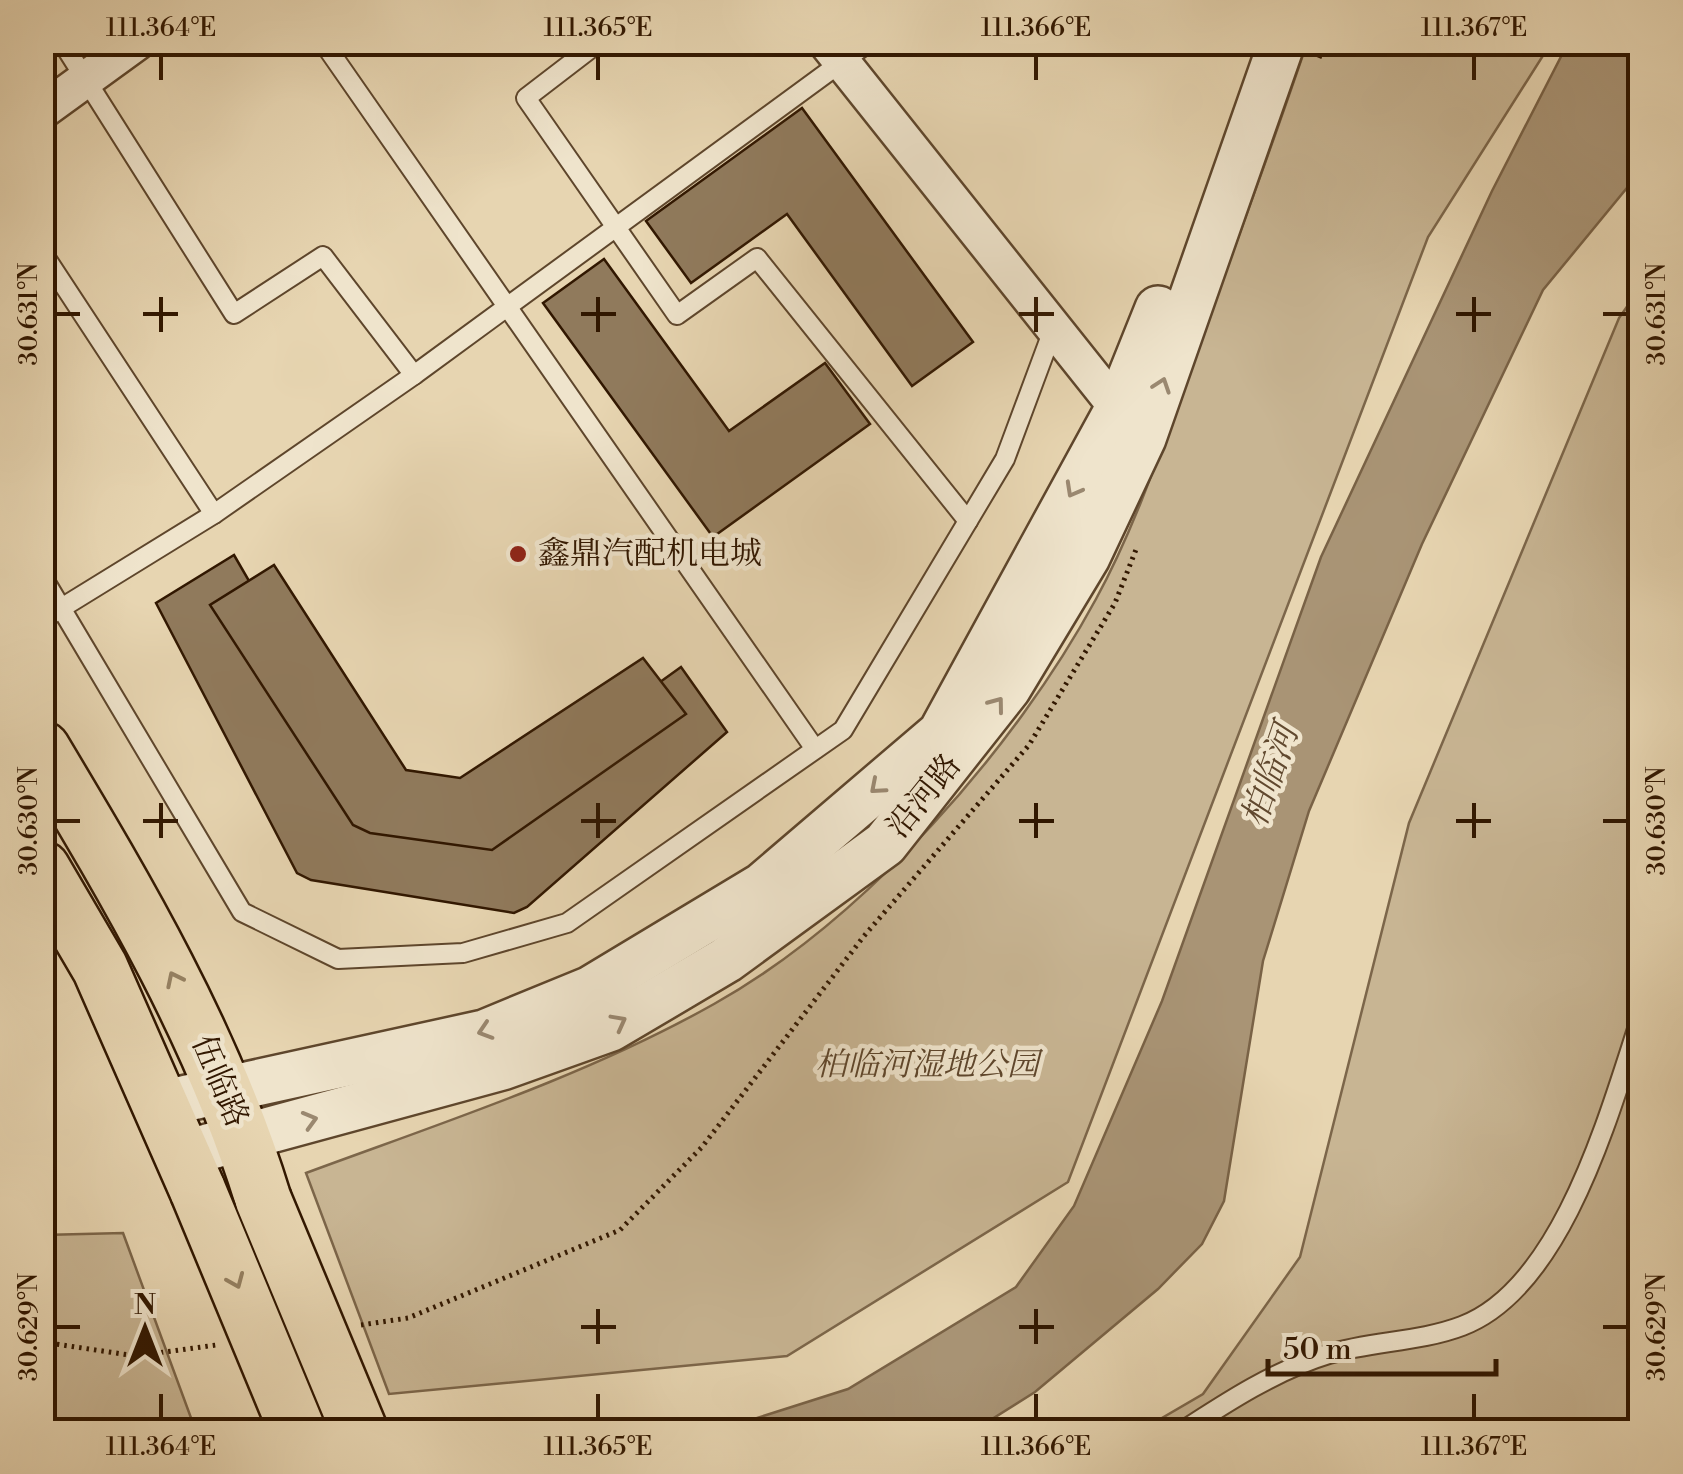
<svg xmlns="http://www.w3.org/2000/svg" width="1683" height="1474" font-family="'Libre Bodoni','Noto Serif SC',serif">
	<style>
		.green { fill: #c8b593; stroke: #7c664a; stroke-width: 2.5 }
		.water { fill: #a99475; stroke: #796246; stroke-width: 2.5 }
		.building { fill: #907a5c; stroke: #311700; stroke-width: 2.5 }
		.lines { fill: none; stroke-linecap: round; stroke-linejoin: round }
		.service-casing { stroke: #5e462c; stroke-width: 22 }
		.minor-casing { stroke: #5e462c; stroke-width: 40 }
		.tertiary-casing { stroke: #5e462c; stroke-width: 50 }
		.primary-casing { stroke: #311700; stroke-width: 60 }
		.path { stroke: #311700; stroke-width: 5; stroke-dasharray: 2.5 5; stroke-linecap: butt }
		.service { stroke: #efe4cc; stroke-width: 18 }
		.minor { stroke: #efe4cc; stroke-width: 35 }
		.tertiary { stroke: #efe4cc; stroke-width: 45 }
		.primary { stroke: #e7d5b1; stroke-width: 55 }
		.primary-bridge-casing { stroke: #311700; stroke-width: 60; stroke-linecap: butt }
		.primary-bridge { stroke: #e7d5b1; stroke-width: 55 }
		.oneway { stroke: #9a8870 }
		.oneway2 { stroke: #958061 }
		.ticks { fill: none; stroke: #311700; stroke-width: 4 }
		.poi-dot { fill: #8f2418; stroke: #efe4cc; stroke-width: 4 }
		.labels { text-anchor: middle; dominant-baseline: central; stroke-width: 9; stroke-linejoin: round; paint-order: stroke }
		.poi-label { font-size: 32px; fill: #311700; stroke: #efe4cc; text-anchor: start }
		.street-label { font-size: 32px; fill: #311700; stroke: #efe4cc }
		.park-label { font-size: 32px; font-style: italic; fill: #5e462c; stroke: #efe4cc }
		.water-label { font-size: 35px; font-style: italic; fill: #61492f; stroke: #efe4cc }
		.neatline { fill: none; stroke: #311700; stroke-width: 4 }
		.ticks-label { font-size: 25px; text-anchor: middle; fill: #311700 }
	</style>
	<rect width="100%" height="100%" fill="#e7d5b1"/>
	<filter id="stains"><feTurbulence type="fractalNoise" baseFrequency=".002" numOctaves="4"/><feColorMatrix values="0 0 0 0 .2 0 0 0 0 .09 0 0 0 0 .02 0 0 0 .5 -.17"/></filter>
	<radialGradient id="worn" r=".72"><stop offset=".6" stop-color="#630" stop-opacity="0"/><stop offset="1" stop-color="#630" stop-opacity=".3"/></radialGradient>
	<g class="green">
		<path d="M1307,43h244l-123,194 -360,945 -281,174 -398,38 -83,-221c138,-51 280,-97 408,-169 150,-84 301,-255 382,-405 41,-75 68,-159 97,-239 39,-105 78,-211 114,-317z"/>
		<polygon points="1640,288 1640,1431 1138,1432 1203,1394 1300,1257 1409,823 1619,318"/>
		<polygon points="123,1233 194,1426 43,1425 43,1235"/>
	</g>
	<polygon class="water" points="1568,43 1640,43 1640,172 1543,290 1422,544 1309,811 1263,961 1224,1201 1202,1244 1158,1289 1035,1392 973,1431 716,1431 848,1389 1016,1287 1074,1206 1162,1001 1321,557 1492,191"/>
	<g class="building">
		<polygon points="802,108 973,342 912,386 787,214 691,283 646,221"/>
		<polygon points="604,259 729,431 825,363 870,424 713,537 543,303"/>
		<polygon points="234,555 332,724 387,801 469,813 525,779 681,667 727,732 527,907 514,913 311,880 297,873 156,603"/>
		<polygon points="274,565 406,770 460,778 643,658 686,714 492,850 370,833 353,825 210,605"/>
	</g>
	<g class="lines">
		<defs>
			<g id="service">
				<polyline points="62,42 234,314 323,256 414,375"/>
				<polyline points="323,42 815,749"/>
				<polyline points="599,42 526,98 677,315 757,258 968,521"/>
				<polyline points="42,252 214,514"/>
				<polyline points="42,576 242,912 338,959 463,953 567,923 843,730 1005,459 1053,330"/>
				<polyline points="42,620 214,514 414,375 869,42"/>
				<path d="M1181,1432c46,-30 95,-62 148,-78 43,-13 91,-12 133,-28 100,-38 147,-212 178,-306"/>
			</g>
			<g id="minor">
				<polyline points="826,42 1131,425"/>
				<polyline points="42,111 137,42"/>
			</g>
			<g id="tertiary">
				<polyline points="160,1104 484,1033 591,989 762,886 941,733 1117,411 1158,309"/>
				<polyline points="182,1154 502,1067 611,1028 726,960 885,844 1008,688 1087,557 1143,438 1282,42"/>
			</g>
			<g id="primary">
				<path d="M42,749c87,145 171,287 221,450"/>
				<polyline points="42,869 100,968 198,1191"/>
			</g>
		</defs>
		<use href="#service" class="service-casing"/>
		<use href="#minor" class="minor-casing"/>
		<use href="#tertiary" class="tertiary-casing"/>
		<use href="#primary" class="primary-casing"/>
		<g class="path">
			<polyline points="1319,58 1325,42"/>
			<polyline points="361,1325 408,1318 620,1230 702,1147 864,936 1029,745 1115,603 1137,547"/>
			<polyline points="42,1342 136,1356 216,1345"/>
		</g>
		<use href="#service" class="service"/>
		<use href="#minor" class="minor"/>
		<use href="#tertiary" class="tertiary"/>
		<use href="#primary" class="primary"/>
		<defs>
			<g id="primary-bridge">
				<polyline points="198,1191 298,1432"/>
				<polyline points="263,1199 360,1432"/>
			</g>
		</defs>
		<use href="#primary-bridge" class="primary-bridge-casing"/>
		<use href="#primary-bridge" class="primary-bridge"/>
	</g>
	<defs><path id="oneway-chevron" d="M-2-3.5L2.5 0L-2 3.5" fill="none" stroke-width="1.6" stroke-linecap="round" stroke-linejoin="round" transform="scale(2.5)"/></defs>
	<g class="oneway">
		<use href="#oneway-chevron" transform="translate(1162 385) rotate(-71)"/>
		<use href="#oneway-chevron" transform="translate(1073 490) rotate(119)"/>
		<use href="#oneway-chevron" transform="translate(997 704) rotate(-53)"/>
		<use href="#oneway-chevron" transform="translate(877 787) rotate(139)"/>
		<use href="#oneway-chevron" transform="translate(619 1022) rotate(-28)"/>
		<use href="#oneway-chevron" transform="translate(485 1031) rotate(162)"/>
		<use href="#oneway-chevron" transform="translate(310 1120) rotate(-16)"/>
	</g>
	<g class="oneway2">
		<use href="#oneway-chevron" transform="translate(174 979) rotate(-116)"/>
		<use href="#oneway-chevron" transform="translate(236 1281) rotate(67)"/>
	</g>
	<path class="ticks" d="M161,55v25M598,55v25M1036,55v25M1474,55v25M161,297v35M598,297v35M1036,297v35M1474,297v35M55,314h25M143,314h35M581,314h35M1019,314h35M1456,314h35M1603,314h25M161,803v35M598,803v35M1036,803v35M1474,803v35M55,821h25M143,821h35M581,821h35M1019,821h35M1456,821h35M1603,821h25M598,1309v35M1036,1309v35M55,1327h25M581,1327h35M1019,1327h35M1603,1327h25M161,1394v25M598,1394v25M1036,1394v25M1474,1394v25"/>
	<circle class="poi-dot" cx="518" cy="554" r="10"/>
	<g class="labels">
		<g class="poi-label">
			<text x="538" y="554">鑫鼎汽配机电城</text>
		</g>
		<g class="street-label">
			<text transform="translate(924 796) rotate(-51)">沿河路</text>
			<text transform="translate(220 1081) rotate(67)">伍临路</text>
		</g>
		<g class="park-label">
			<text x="927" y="1065">柏临河湿地公园</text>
		</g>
		<g class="water-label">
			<text transform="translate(1271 776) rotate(-71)">柏临河</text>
		</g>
	</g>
	<rect width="1683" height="1474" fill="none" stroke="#e7d5b1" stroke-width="110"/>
	<g transform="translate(145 1329)" stroke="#efe4cc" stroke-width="8" paint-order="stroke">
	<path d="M0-8L18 38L0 25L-18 38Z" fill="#311700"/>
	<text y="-15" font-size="28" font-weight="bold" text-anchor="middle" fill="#311700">N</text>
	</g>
	<path d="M1268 1359v15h228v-15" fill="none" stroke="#311700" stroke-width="5"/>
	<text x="1283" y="1359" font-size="30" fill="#311700" stroke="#efe4cc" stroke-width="8" paint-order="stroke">50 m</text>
	<rect x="55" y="55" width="1573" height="1364" class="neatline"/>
	<g class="ticks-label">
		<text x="161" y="36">111.364°E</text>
		<text x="598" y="36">111.365°E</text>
		<text x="1036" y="36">111.366°E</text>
		<text x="1474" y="36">111.367°E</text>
		<text transform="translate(28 314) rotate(-90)" y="9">30.631°N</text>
		<text transform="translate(1656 314) rotate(-90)" y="9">30.631°N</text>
		<text transform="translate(28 821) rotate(-90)" y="9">30.630°N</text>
		<text transform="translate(1656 821) rotate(-90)" y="9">30.630°N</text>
		<text transform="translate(28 1327) rotate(-90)" y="9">30.629°N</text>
		<text transform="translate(1656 1327) rotate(-90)" y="9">30.629°N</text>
		<text x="161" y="1455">111.364°E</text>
		<text x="598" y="1455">111.365°E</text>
		<text x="1036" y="1455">111.366°E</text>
		<text x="1474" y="1455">111.367°E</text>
	</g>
	<rect width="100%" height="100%" filter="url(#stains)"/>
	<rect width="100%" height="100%" fill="url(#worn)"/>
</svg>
